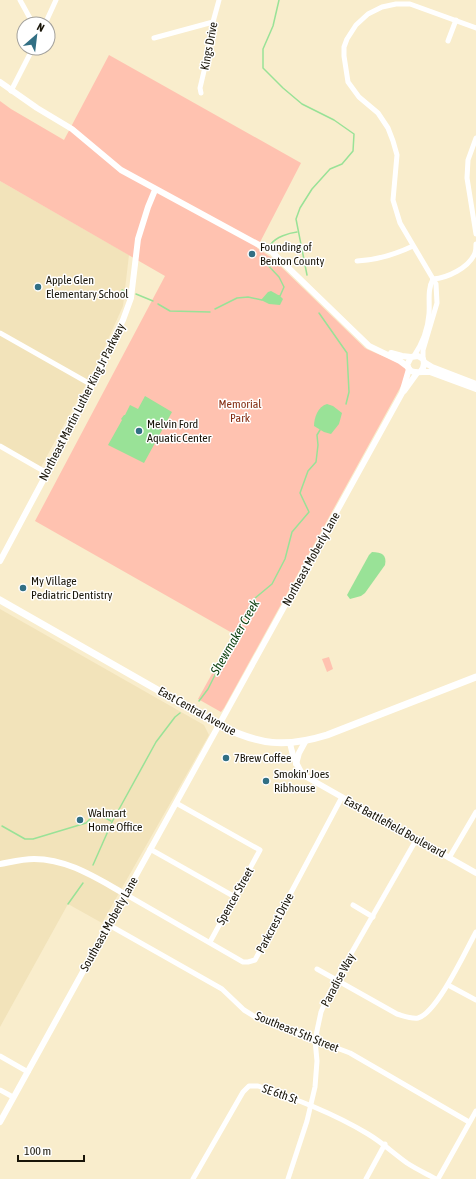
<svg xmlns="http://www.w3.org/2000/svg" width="476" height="1179" font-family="'Asap Condensed',sans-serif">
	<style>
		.built { fill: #f2e3ba }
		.green { fill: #ffc2b0 }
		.water { fill: #99e297 }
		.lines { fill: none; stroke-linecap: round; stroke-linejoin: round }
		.stream { stroke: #99e297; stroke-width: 1.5 }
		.minor { stroke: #fff; stroke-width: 5 }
		.tertiary { stroke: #fff; stroke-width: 6 }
		.secondary { stroke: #fff; stroke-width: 7 }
		.poi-dot { fill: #316f84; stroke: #fff; stroke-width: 1.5 }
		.labels { text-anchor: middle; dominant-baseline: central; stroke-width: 3; stroke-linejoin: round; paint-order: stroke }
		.street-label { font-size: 12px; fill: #191509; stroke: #fff }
		.poi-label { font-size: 12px; fill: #191509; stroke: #fff; text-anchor: start }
		.park-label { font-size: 12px; fill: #852e13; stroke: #fff }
		.water-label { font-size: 13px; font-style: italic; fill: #114413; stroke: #fff }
	</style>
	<rect width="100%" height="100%" fill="#f9edcc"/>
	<g class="built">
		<polygon points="0,181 129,255 123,306 97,364 41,467 0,444"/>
		<polygon points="0,609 204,725 209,735 102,923 68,904 0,1027"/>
	</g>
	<g class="green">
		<path d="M109,55l192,108 -44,85 15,10 93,90c8,5 35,13 40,20 2,2 1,6 1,9l-182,331 -3,4 -23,-13 36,-65 -199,-113 130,-245 -165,-95v-80l11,8 53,31z"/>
		<polygon points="329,657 333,669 327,672 322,659"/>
	</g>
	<g class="water">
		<polygon points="271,291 280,296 283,299 280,305 269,304 261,300 268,292"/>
		<polygon points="145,396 172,412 144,463 108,445 122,420 121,419 124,415 125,415 130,405 138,409"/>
		<path d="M327,404l6,2 9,7 -3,11 -8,10 -7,-2 -10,-6c0,-8 4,-20 13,-22z"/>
		<path d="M372,552c10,0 15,3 13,13l-20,28 -4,3 -11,3 -3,-4 22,-40z"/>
	</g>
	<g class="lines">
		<g class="stream">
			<polyline points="279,0 273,26 263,49 263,68 283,88 302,104 334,120 354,134 353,151 342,164 330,169 312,189 300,208 296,219 307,275"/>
			<path d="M271,244c5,-7 18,-11 26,-12"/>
			<polyline points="262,256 263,260 279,277 284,287 280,296 278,296"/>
			<polyline points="122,290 126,292"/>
			<polyline points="136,294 153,301"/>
			<polyline points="158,304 170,311 210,312"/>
			<polyline points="215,309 237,298 248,297 262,300"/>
			<polyline points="319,313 347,353 349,392 346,404"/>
			<polyline points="199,701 208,689 245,615 254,599 272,584 285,559 292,532 309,512 300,493 308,471 316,462 318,445 317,435 320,430"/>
			<polyline points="2,826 25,839 33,839 86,823 93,816 98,814 111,821"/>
			<polyline points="93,865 112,822 156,742 175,717 180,713"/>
			<polyline points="68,904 83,883"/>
		</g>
		<g class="minor">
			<polyline points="20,0 31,20 36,24"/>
			<polyline points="45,24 56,0"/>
			<polyline points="154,38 213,22"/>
			<polyline points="448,41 456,20"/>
			<polyline points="11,91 33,48"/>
			<polyline points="201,93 200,88 209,50 213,22 219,0"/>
			<polyline points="476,138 468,160 467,178 476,234"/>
			<path d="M357,261c21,-1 37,-6 56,-15"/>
			<path d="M433,279c14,-1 36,-11 42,-26 1,-3 1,-6 1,-9"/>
			<polyline points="0,333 92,385"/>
			<path d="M414,356c8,-12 14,-28 15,-42 1,-12 -2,-24 4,-35"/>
			<polyline points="423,359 423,350 437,303 436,284 400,223 393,200 397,155 393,141 388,128 378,113 359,97 348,82 344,56 344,47 347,39 356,25 368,14 382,7 396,4 410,4 476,28"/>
			<polyline points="0,446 47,473"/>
			<polyline points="176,803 260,850 210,942"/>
			<polyline points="150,849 235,897"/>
			<polyline points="449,858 476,812"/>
			<polyline points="125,894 243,962 248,962 255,960 342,797"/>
			<polyline points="353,905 373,917"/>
			<polyline points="109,925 222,989 244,1010 257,1018 350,1053 469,1122"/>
			<path d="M317,969l80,45c7,2 14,5 21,4 19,-5 48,-68 58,-86"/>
			<polyline points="448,985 476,1000"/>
			<polyline points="0,1056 28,1072"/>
			<polyline points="0,1090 13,1097"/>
			<path d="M193,1179l50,-87 6,-6h9c38,13 75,27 110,48 15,9 25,19 39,29 9,6 20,11 29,16"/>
			<polyline points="288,1179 307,1121 315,1087 317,1061 315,1040 321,1012 328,996 336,980 416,840"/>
			<polyline points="366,1179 385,1144"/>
			<polyline points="438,1179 476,1111"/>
		</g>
		<g class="tertiary">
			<polyline points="0,82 37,108 72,129 121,170 272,252 369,346 400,361 408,367"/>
			<polyline points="391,353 402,356 411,357"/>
			<polyline points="424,362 432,367 476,384"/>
			<path d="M420,372c4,-4 5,-8 3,-13l-5,-3 -7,1 -4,8c3,11 14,6 23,7l46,17"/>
			<polyline points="404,391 417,373"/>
			<polyline points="0,561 54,460 64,436 92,385 123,320 131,298 138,239 148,207 155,190"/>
			<path d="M290,743c2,12 6,21 13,32l173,98"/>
			<polyline points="296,764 299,753 305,742"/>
			<path d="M0,864c11,-2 22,-5 34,-5 34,0 62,19 91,35"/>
			<polyline points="0,1122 402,393 409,369"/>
		</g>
		<path class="secondary" d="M0,600l219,125c40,20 66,23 108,10l149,-58"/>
	</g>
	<g class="poi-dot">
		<circle cx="252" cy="254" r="4"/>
		<circle cx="38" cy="287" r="4"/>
		<circle cx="139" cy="431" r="4"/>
		<circle cx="23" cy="588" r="4"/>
		<circle cx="226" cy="758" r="4"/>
		<circle cx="266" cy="781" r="4"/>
		<circle cx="80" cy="820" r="4"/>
	</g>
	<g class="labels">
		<g class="street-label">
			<text transform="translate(209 46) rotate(-79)">Kings Drive</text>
			<text transform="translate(82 402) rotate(-63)">Northeast Martin Luther King Jr Parkway</text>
			<text transform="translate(311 559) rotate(-61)">Northeast Moberly Lane</text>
			<text transform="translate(197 711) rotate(29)">East Central Avenue</text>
			<text transform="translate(395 827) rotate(29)">East Battlefield Boulevard</text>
			<text transform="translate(235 896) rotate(-61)">Spencer Street</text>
			<text transform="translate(275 923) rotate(-62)">Parkcrest Drive</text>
			<text transform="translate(109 924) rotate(-61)">Southeast Moberly Lane</text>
			<text transform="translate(338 980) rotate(-62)">Paradise Way</text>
			<text transform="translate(297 1032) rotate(22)">Southeast 5th Street</text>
			<text transform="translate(280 1094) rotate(19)">SE 6th St</text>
		</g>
		<g class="poi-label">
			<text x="260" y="247">Founding of<tspan x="260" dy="14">Benton County</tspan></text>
			<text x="46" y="280">Apple Glen<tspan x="46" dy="14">Elementary School</tspan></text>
			<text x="147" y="424">Melvin Ford<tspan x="147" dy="14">Aquatic Center</tspan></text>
			<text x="31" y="581">My Village<tspan x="31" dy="14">Pediatric Dentistry</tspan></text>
			<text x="234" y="758">7Brew Coffee</text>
			<text x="274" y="774">Smokin' Joes<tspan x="274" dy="14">Ribhouse</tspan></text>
			<text x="88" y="813">Walmart<tspan x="88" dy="14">Home Office</tspan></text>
		</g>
		<g class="park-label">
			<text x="240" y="404">Memorial<tspan x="240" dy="14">Park</tspan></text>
		</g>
		<g class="water-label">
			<text transform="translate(235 637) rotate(-60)">Shewmaker Creek</text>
		</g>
	</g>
	<g transform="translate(36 36) rotate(28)"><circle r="19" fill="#ffffff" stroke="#a3a19d"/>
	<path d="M0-3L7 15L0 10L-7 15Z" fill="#316f84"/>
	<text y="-6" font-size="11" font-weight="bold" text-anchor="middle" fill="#191509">N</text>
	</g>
	<path d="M18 1155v6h66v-6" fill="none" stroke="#191509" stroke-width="2"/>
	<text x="24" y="1155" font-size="12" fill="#191509" stroke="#ffffff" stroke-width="3" paint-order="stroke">100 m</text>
</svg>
